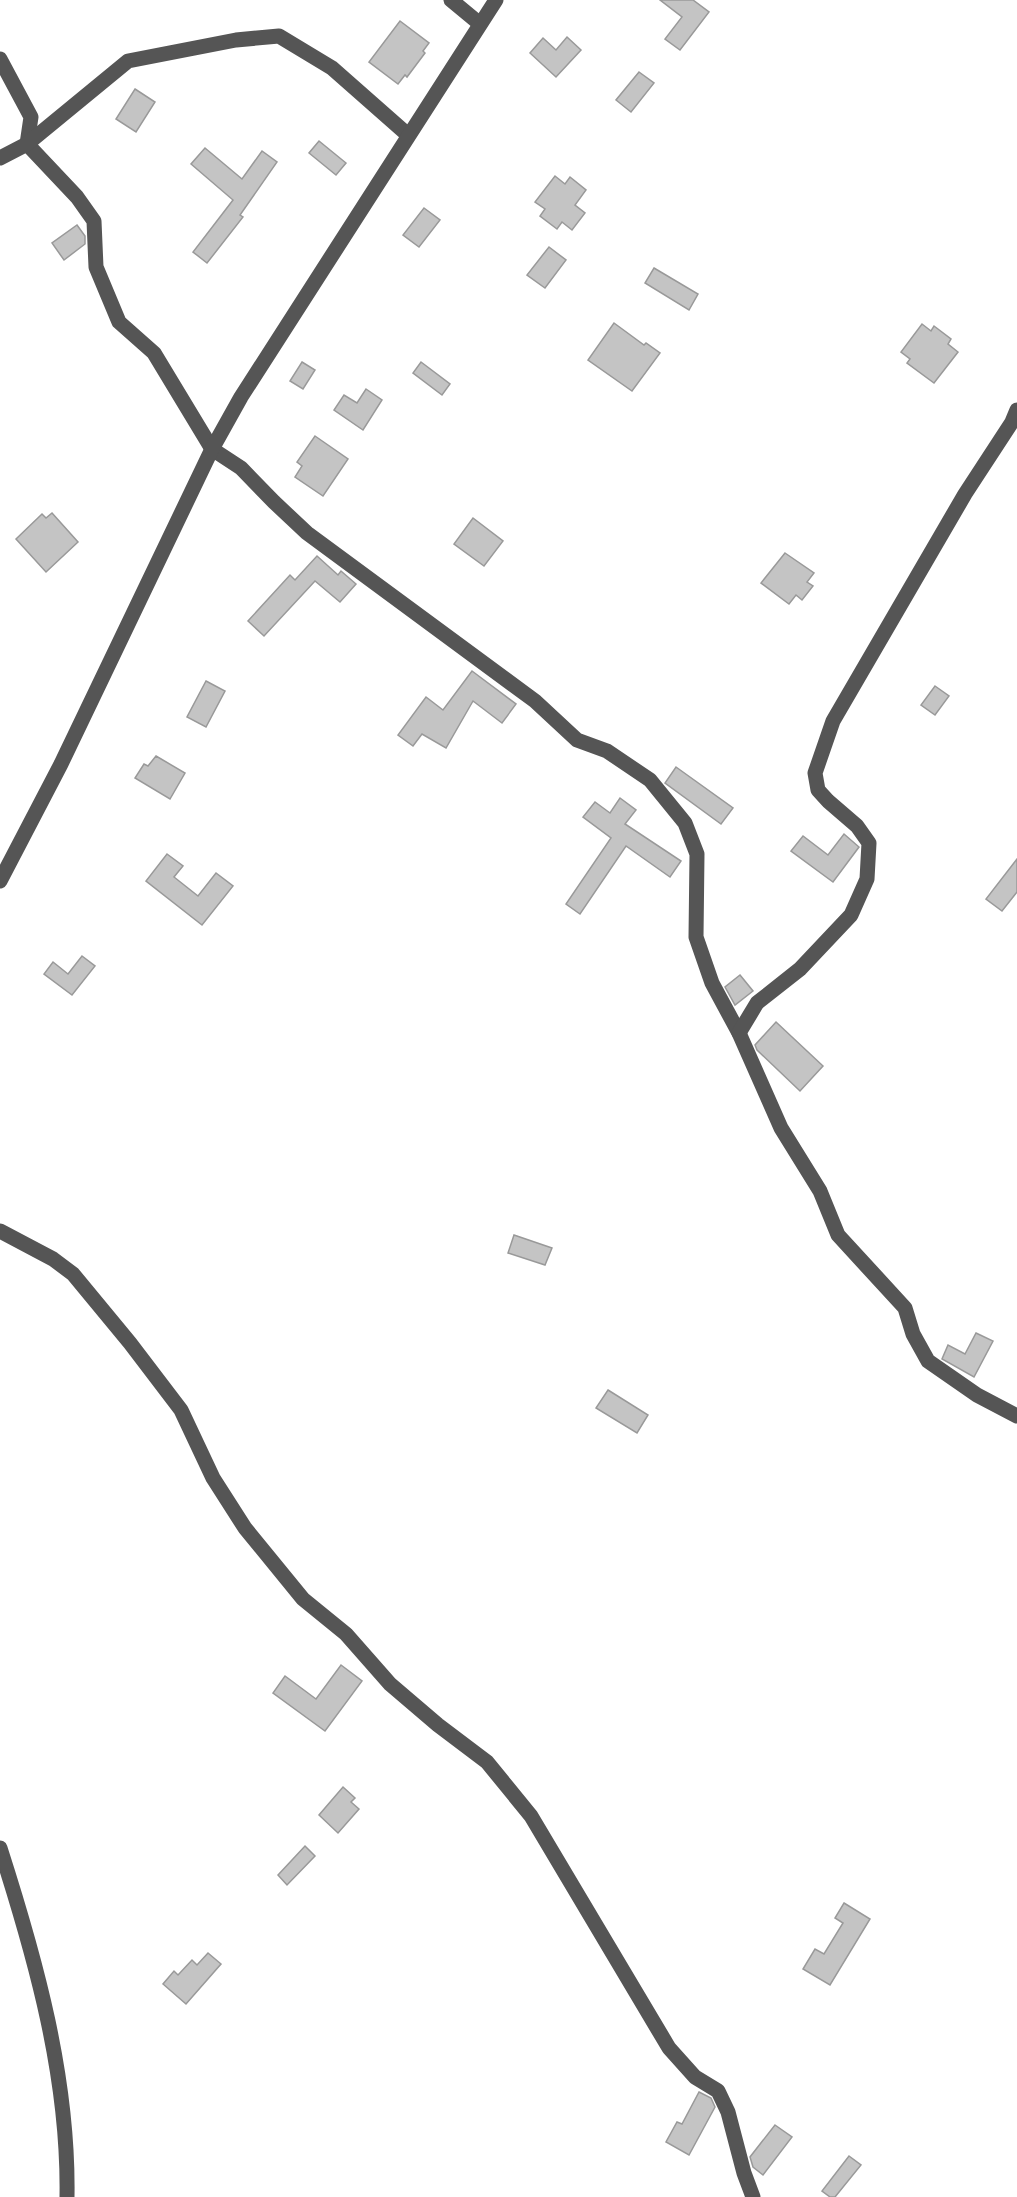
<svg xmlns="http://www.w3.org/2000/svg" width="1017" height="2197" font-family="'Sofia Sans Condensed',sans-serif">
	<style>
		.building { fill: #c4c4c4; stroke: #999; stroke-width: 1.5 }
		.lines { fill: none; stroke-linecap: round; stroke-linejoin: round }
		.minor { stroke: #555; stroke-width: 15 }
	</style>
	<rect width="100%" height="100%" fill="#fff"/>
	<g class="building">
		<polygon points="660,0 693,0 709,12 680,50 665,39 682,17"/>
		<polygon points="400,21 429,43 423,51 425,53 407,77 405,75 398,84 369,62"/>
		<polygon points="567,37 581,50 556,77 530,53 543,38 556,50"/>
		<polygon points="639,72 654,83 631,112 616,100"/>
		<polygon points="135,89 155,102 136,132 116,119"/>
		<polygon points="319,141 346,163 336,175 309,153"/>
		<polygon points="205,148 242,179 262,151 277,162 240,215 243,217 207,263 193,252 233,200 191,164"/>
		<polygon points="555,176 565,184 570,177 586,190 575,205 585,213 572,230 562,222 557,229 540,216 545,209 535,202"/>
		<polygon points="424,208 440,220 419,247 403,235"/>
		<polygon points="77,225 85,236 85,244 64,260 52,243"/>
		<polygon points="549,247 566,260 545,288 527,275"/>
		<polygon points="654,268 698,294 689,310 645,283"/>
		<polygon points="614,323 644,345 646,343 660,353 632,391 588,360"/>
		<polygon points="922,324 931,331 934,326 951,339 948,344 958,352 934,383 907,363 910,359 901,352"/>
		<polygon points="302,362 315,370 303,389 290,381"/>
		<polygon points="421,362 450,384 442,395 413,373"/>
		<polygon points="366,389 382,400 363,430 334,410 344,395 357,403"/>
		<polygon points="315,436 348,459 323,496 295,477 302,466 297,462"/>
		<polygon points="52,513 78,542 46,572 16,539 42,514 46,518"/>
		<polygon points="473,518 503,541 484,566 454,544"/>
		<polygon points="785,553 814,573 807,582 813,586 802,600 796,595 789,604 761,583"/>
		<polygon points="317,556 338,575 341,571 356,584 340,602 315,581 264,636 248,621 290,575 295,580"/>
		<polygon points="472,671 516,704 502,723 473,701 446,748 422,734 413,746 398,735 426,697 443,710"/>
		<polygon points="206,681 225,691 206,727 187,717"/>
		<polygon points="935,686 949,696 935,715 921,705"/>
		<polygon points="156,756 185,773 170,799 135,778 144,764 148,766"/>
		<polygon points="676,767 733,808 721,824 665,783"/>
		<polygon points="620,798 636,810 625,824 681,861 670,877 626,846 580,914 566,904 611,838 583,817 595,802 610,813"/>
		<polygon points="844,834 859,847 833,882 791,851 803,836 828,855"/>
		<polygon points="167,854 183,866 174,877 198,896 216,873 233,886 202,925 146,881"/>
		<polygon points="1017,859 1017,892 1002,911 986,899"/>
		<polygon points="82,956 95,966 72,995 44,974 53,962 68,974"/>
		<polygon points="740,975 753,991 735,1005 725,987"/>
		<polygon points="776,1022 823,1066 800,1091 757,1050 755,1045"/>
		<polygon points="514,1235 552,1248 545,1265 508,1253"/>
		<polygon points="976,1333 993,1341 974,1377 942,1359 948,1345 965,1354"/>
		<polygon points="608,1390 648,1415 637,1433 596,1408"/>
		<polygon points="341,1665 362,1681 325,1731 273,1693 285,1676 316,1699"/>
		<polygon points="343,1787 355,1798 351,1802 359,1809 338,1833 319,1815"/>
		<polygon points="305,1846 315,1856 287,1885 278,1875"/>
		<polygon points="844,1903 870,1919 830,1985 803,1969 815,1949 824,1954 843,1923 835,1918"/>
		<polygon points="208,1953 221,1964 186,2004 163,1984 174,1971 178,1975 192,1960 197,1965"/>
		<polygon points="699,2092 711,2098 715,2107 689,2155 666,2142 677,2122 682,2124"/>
		<polygon points="775,2125 792,2137 763,2175 753,2167 750,2157"/>
		<polygon points="849,2156 861,2165 835,2197 830,2197 822,2191"/>
	</g>
	<g class="lines">
		<g class="minor">
			<polyline points="451,0 480,24"/>
			<polyline points="0,59 31,117 27,144 77,197 94,221 96,267 119,322 154,353 212,449 241,468 274,502 307,533 535,701 577,740 607,751 650,780 685,823 697,854 696,937 712,983 739,1033 781,1128 820,1191 838,1235 905,1308 913,1334 928,1361 977,1395 1017,1416"/>
			<polyline points="0,158 27,144 128,61 236,40 279,36 332,68 408,135"/>
			<polyline points="0,881 61,764 212,449 241,397 496,0"/>
			<polyline points="739,1033 757,1003 800,969 851,915 867,879 869,843 857,826 828,801 818,790 815,773 833,721 965,494 1012,422 1017,410"/>
			<polyline points="0,1231 53,1259 73,1274 130,1343 181,1410 213,1478 245,1528 303,1599 346,1634 390,1684 438,1725 487,1762 531,1816 669,2048 695,2077 718,2091 728,2112 744,2173 753,2197"/>
			<path d="M0,1848c36,112 69,230 67,349"/>
		</g>
	</g>
</svg>
